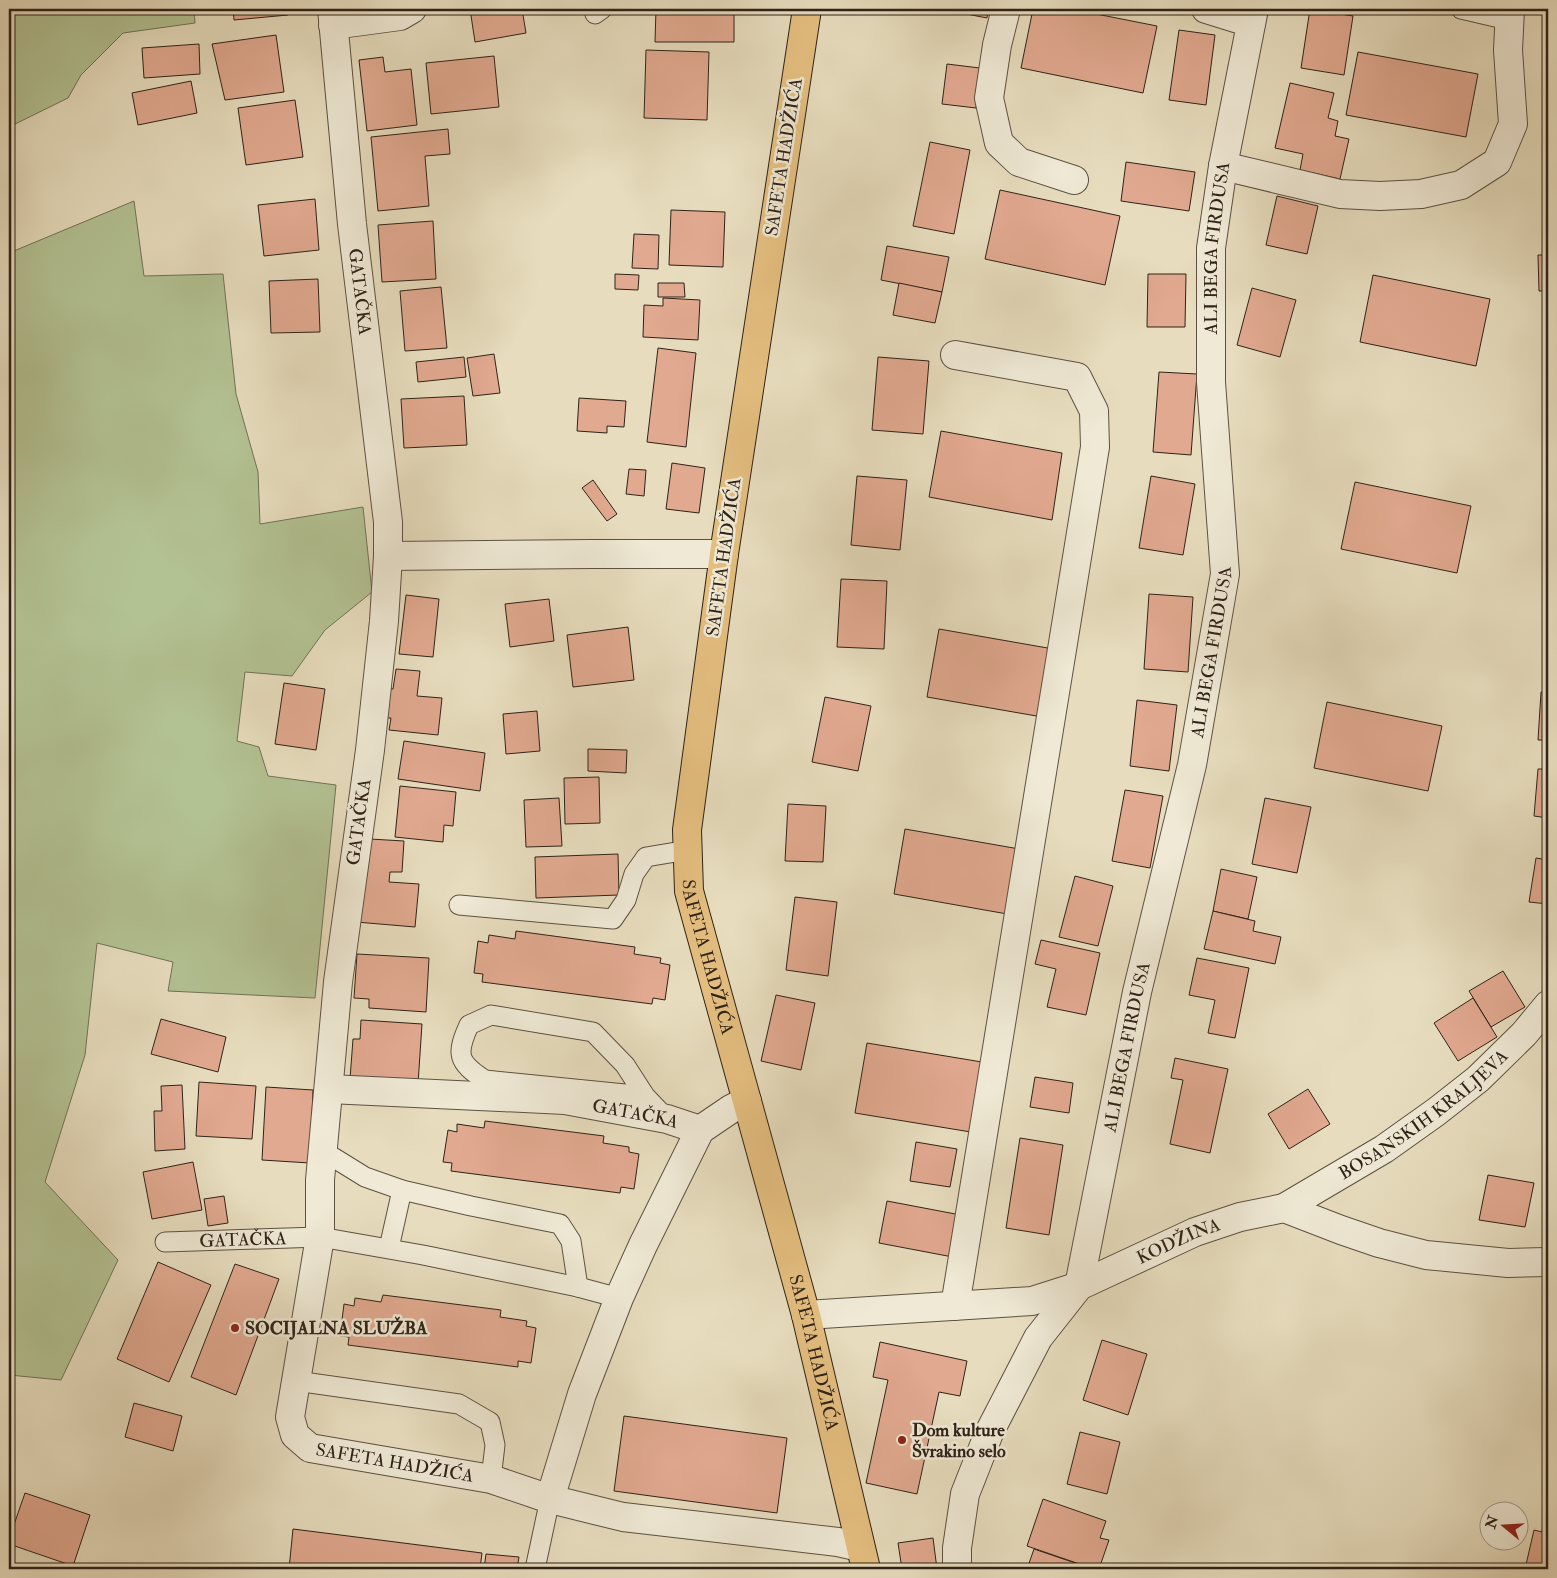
<svg xmlns="http://www.w3.org/2000/svg" width="1557" height="1578" font-family="'IM FELL Double Pica',serif">
	<style>
		.green { fill: #b3c293; stroke: #717256 }
		.building { fill: #e1a990; stroke: #2f2218 }
		.lines { fill: none; stroke-linecap: round; stroke-linejoin: round }
		.service-casing { stroke: #5d5142; stroke-width: 21 }
		.minor-casing { stroke: #5d5142; stroke-width: 30 }
		.primary-casing { stroke: #2f2218; stroke-width: 30 }
		.service { stroke: #efe9d5; stroke-width: 19 }
		.minor { stroke: #efe9d5; stroke-width: 28 }
		.primary { stroke: #e4be7f; stroke-width: 28 }
		.poi-dot { fill: #8f2418; stroke: #efe9d5; stroke-width: 2 }
		.labels { text-anchor: middle; dominant-baseline: central; stroke-width: 5; stroke-linejoin: round; paint-order: stroke }
		.street-label { font-size: 18px; fill: #2f2218; stroke: #efe9d5 }
		.poi-label { font-size: 18px; font-weight: bold; fill: #2f2218; stroke: #efe9d5; text-anchor: start }
	</style>
	<rect width="100%" height="100%" fill="#e7ddbe"/>
	<filter id="stains"><feTurbulence type="fractalNoise" baseFrequency=".004" numOctaves="4"/><feColorMatrix values="0 0 0 0 .2 0 0 0 0 .09 0 0 0 0 .02 0 0 0 .5 -.17"/></filter>
	<radialGradient id="worn" r=".72"><stop offset=".6" stop-color="#630" stop-opacity="0"/><stop offset="1" stop-color="#630" stop-opacity=".3"/></radialGradient>
	<g class="green">
		<polygon points="9,9 194,9 195,23 123,33 81,75 68,98 9,127"/>
		<polygon points="134,201 144,276 223,274 236,394 258,472 260,524 363,507 372,592 325,630 292,676 245,672 237,741 259,747 268,776 336,785 315,998 168,991 173,962 97,943 85,1055 45,1182 118,1260 61,1380 9,1375 9,253"/>
	</g>
	<g class="building">
		<polygon points="233,9 287,9 288,15 234,20"/>
		<polygon points="470,9 522,9 526,33 475,42"/>
		<polygon points="656,9 734,9 734,42 655,42"/>
		<polygon points="946,9 988,9 987,18 946,10"/>
		<polygon points="1033,9 1071,9 1157,26 1143,93 1021,68"/>
		<polygon points="1310,9 1353,16 1344,75 1301,68"/>
		<polygon points="1179,30 1215,35 1206,105 1169,100"/>
		<polygon points="276,35 284,92 225,100 212,44"/>
		<polygon points="199,44 200,74 144,78 142,48"/>
		<polygon points="646,50 709,52 707,120 644,118"/>
		<polygon points="1358,52 1478,74 1466,137 1346,115"/>
		<polygon points="494,56 499,107 431,114 426,63"/>
		<polygon points="383,57 385,72 411,69 417,125 367,131 359,60"/>
		<polygon points="947,64 980,68 976,108 942,104"/>
		<polygon points="191,81 197,113 138,125 132,93"/>
		<polygon points="1290,83 1334,93 1328,118 1338,121 1335,136 1349,139 1340,179 1300,170 1303,154 1275,148"/>
		<polygon points="295,100 303,157 246,165 238,108"/>
		<polygon points="448,129 450,154 425,156 429,206 378,211 371,137"/>
		<polygon points="930,142 970,150 954,234 913,226"/>
		<polygon points="1126,162 1195,172 1189,211 1121,201"/>
		<polygon points="1000,190 1120,216 1105,285 985,259"/>
		<polygon points="1277,196 1318,206 1307,254 1266,245"/>
		<polygon points="315,199 319,250 264,256 258,205"/>
		<polygon points="671,210 725,212 723,267 669,265"/>
		<polygon points="433,221 436,279 382,282 378,225"/>
		<polygon points="634,234 659,235 658,269 632,268"/>
		<polygon points="887,246 949,257 942,292 881,280"/>
		<polygon points="1538,255 1548,255 1548,291 1539,291"/>
		<polygon points="615,274 639,275 638,290 615,289"/>
		<polygon points="1148,274 1186,274 1185,327 1147,327"/>
		<polygon points="1373,275 1490,299 1476,366 1360,342"/>
		<polygon points="318,279 320,332 271,333 269,281"/>
		<polygon points="658,283 684,283 685,297 658,297"/>
		<polygon points="899,283 942,292 935,323 893,315"/>
		<polygon points="441,287 447,348 405,351 400,291"/>
		<polygon points="1252,288 1296,300 1280,357 1237,345"/>
		<polygon points="663,298 700,300 698,340 643,337 644,305 663,306"/>
		<polygon points="658,348 696,353 686,447 647,442"/>
		<polygon points="494,354 500,393 473,396 467,358"/>
		<polygon points="464,357 466,377 418,382 416,362"/>
		<polygon points="878,357 929,361 923,434 872,430"/>
		<polygon points="1159,372 1197,374 1191,455 1153,452"/>
		<polygon points="464,396 467,445 404,448 401,399"/>
		<polygon points="579,398 626,401 624,427 607,426 607,433 577,431"/>
		<polygon points="941,431 1062,453 1052,520 929,497"/>
		<polygon points="672,463 705,468 699,513 666,509"/>
		<polygon points="629,469 646,470 644,496 626,494"/>
		<polygon points="857,476 907,480 900,550 851,545"/>
		<polygon points="1151,476 1195,484 1183,555 1139,548"/>
		<polygon points="593,480 617,514 607,521 582,488"/>
		<polygon points="1355,482 1471,506 1457,573 1341,549"/>
		<polygon points="841,579 887,581 884,649 837,647"/>
		<polygon points="1149,594 1193,597 1188,672 1144,669"/>
		<polygon points="406,595 439,599 433,657 399,654"/>
		<polygon points="549,599 554,641 510,647 505,604"/>
		<polygon points="628,627 634,680 573,687 567,635"/>
		<polygon points="939,629 1059,650 1048,718 927,697"/>
		<polygon points="396,669 420,671 417,696 442,698 438,735 389,730 391,718 383,718 386,689 393,689"/>
		<polygon points="284,683 325,689 316,750 275,744"/>
		<polygon points="1541,692 1548,692 1548,740 1538,740"/>
		<polygon points="825,697 871,706 858,771 812,762"/>
		<polygon points="1137,700 1177,705 1169,771 1130,766"/>
		<polygon points="1327,702 1442,726 1428,791 1314,768"/>
		<polygon points="537,711 540,751 506,754 503,714"/>
		<polygon points="404,741 485,753 480,791 398,779"/>
		<polygon points="588,749 627,750 626,773 588,771"/>
		<polygon points="1538,769 1548,769 1548,818 1534,816"/>
		<polygon points="599,777 600,823 565,824 564,778"/>
		<polygon points="400,786 456,792 453,826 444,825 443,842 395,837"/>
		<polygon points="1125,790 1163,796 1150,868 1112,861"/>
		<polygon points="559,798 562,846 526,847 524,800"/>
		<polygon points="1265,798 1311,807 1297,873 1252,864"/>
		<polygon points="788,804 826,806 823,862 785,861"/>
		<polygon points="905,829 1025,850 1013,915 894,894"/>
		<polygon points="370,839 404,841 402,872 390,872 389,882 419,884 415,927 356,922 360,875 367,876"/>
		<polygon points="618,854 619,895 536,898 535,857"/>
		<polygon points="1536,858 1548,860 1548,904 1529,902"/>
		<polygon points="1221,869 1257,877 1248,919 1213,911"/>
		<polygon points="1075,876 1113,886 1098,946 1059,937"/>
		<polygon points="795,897 837,902 828,976 786,970"/>
		<polygon points="1213,911 1255,921 1253,931 1281,937 1275,964 1204,949"/>
		<polygon points="516,931 635,947 634,954 661,958 660,963 670,965 665,1000 653,998 652,1004 482,982 483,974 474,973 478,941 488,943 489,935 515,939"/>
		<polygon points="1041,940 1100,953 1086,1015 1047,1007 1056,969 1035,964"/>
		<polygon points="357,954 429,958 426,1012 369,1008 369,999 354,998"/>
		<polygon points="1197,958 1249,968 1235,1038 1208,1033 1215,1000 1189,995"/>
		<polygon points="1503,971 1525,1007 1491,1027 1469,991"/>
		<polygon points="776,995 815,1003 801,1070 761,1061"/>
		<polygon points="1473,998 1497,1037 1458,1061 1434,1023"/>
		<polygon points="161,1019 226,1037 218,1072 151,1054"/>
		<polygon points="361,1020 422,1024 418,1084 350,1079 353,1039 360,1039"/>
		<polygon points="867,1043 988,1063 977,1133 855,1113"/>
		<polygon points="1175,1058 1228,1069 1210,1153 1170,1144 1183,1080 1171,1078"/>
		<polygon points="1035,1077 1073,1083 1069,1113 1030,1107"/>
		<polygon points="199,1082 256,1086 252,1139 196,1136"/>
		<polygon points="182,1085 185,1149 155,1151 154,1111 162,1111 161,1086"/>
		<polygon points="266,1087 313,1090 310,1163 262,1160"/>
		<polygon points="1308,1089 1330,1124 1289,1149 1268,1114"/>
		<polygon points="485,1121 604,1136 603,1143 629,1147 629,1152 639,1154 634,1189 621,1187 620,1193 451,1171 452,1163 443,1162 448,1130 457,1132 457,1124 484,1128"/>
		<polygon points="1020,1138 1063,1145 1049,1235 1006,1228"/>
		<polygon points="916,1142 957,1149 950,1187 910,1181"/>
		<polygon points="193,1162 202,1210 152,1219 143,1172"/>
		<polygon points="1488,1175 1534,1183 1525,1227 1479,1220"/>
		<polygon points="224,1196 228,1223 208,1226 204,1199"/>
		<polygon points="887,1201 966,1216 958,1258 879,1243"/>
		<polygon points="158,1262 211,1285 169,1382 117,1359"/>
		<polygon points="235,1264 279,1279 236,1395 191,1377"/>
		<polygon points="383,1295 501,1310 500,1317 527,1321 526,1326 536,1328 531,1363 518,1361 518,1367 348,1345 349,1337 340,1336 344,1304 354,1306 355,1298 381,1302"/>
		<polygon points="1102,1340 1147,1354 1128,1415 1083,1400"/>
		<polygon points="880,1342 967,1361 960,1396 939,1392 917,1494 866,1483 888,1380 873,1377"/>
		<polygon points="134,1403 182,1416 173,1451 125,1437"/>
		<polygon points="624,1416 787,1438 777,1513 614,1491"/>
		<polygon points="1080,1432 1120,1442 1107,1494 1067,1484"/>
		<polygon points="25,1493 90,1515 73,1566 9,1544 9,1539"/>
		<polygon points="1043,1499 1106,1521 1100,1538 1109,1540 1099,1569 1094,1569 1027,1546"/>
		<polygon points="1543,1524 1548,1526 1548,1569 1525,1569 1534,1530 1542,1532"/>
		<polygon points="293,1529 482,1553 480,1569 289,1569"/>
		<polygon points="933,1538 937,1569 902,1569 898,1543"/>
		<polygon points="1034,1549 1087,1567 1086,1569 1027,1569"/>
		<polygon points="486,1554 519,1557 517,1569 484,1569"/>
		<polygon points="556,1564 583,1567 583,1569 555,1569"/>
		<rect x="1109" y="1566" width="25" height="3"/>
	</g>
	<g class="lines">
		<defs>
			<g id="service">
				<polyline points="1461,9 1508,20"/>
				<polyline points="595,14 602,9"/>
				<polyline points="459,905 613,919 626,900 634,874 646,857 688,850"/>
				<path d="M645,1096l-160,-16c-28,-18 -29,-26 -16,-55l22,-10 102,17 32,33 20,31 22,23"/>
				<polyline points="323,1151 365,1177 402,1190 471,1206 560,1224 571,1241 578,1287"/>
				<path id="s1" d="M165,1242l155,-5 103,18 155,32 41,11"/>
				<polyline points="389,1248 402,1190"/>
				<polyline points="296,1381 459,1404 490,1422 495,1445 491,1479"/>
				<polyline points="535,1569 550,1499"/>
			</g>
			<g id="minor">
				<path id="s2" d="M332,9l20,215 36,298v34l-4,65 -14,129 -32,232 -18,198v57l-30,180 5,18 15,13 181,31 59,20 73,18 215,25 22,5"/>
				<polyline points="1006,9 997,45 989,98 999,143 1019,162 1074,180"/>
				<polyline points="1206,9 1251,23"/>
				<polyline points="333,25 400,16 412,9"/>
				<polyline points="1223,166 1340,194 1380,196 1421,194 1461,185 1497,162 1513,124 1508,50 1510,9"/>
				<polyline points="955,355 1077,377 1094,411 1095,447 955,1306"/>
				<polyline points="388,556 591,554 724,554"/>
				<path id="s3" d="M329,1089l236,11 102,19 33,11"/>
				<path id="s4" d="M1284,1208l100,-59 52,-37 42,-33 46,-45 24,-29"/>
				<path id="s5" d="M806,1315l226,-14 47,-15 116,-54 45,-15 44,-9 57,22 38,13 47,12 82,8 40,-1"/>
				<polyline points="550,1499 582,1394 619,1298 643,1245 700,1130 731,1109 747,1101"/>
				<path id="s6" d="M957,1569v-21l8,-54 24,-61 49,-95 41,-52 58,-294 55,-227 33,-191 -14,-192v-134l12,-82 31,-157"/>
			</g>
			<g id="primary">
				<path id="s7" d="M807,9l-83,545 -37,276 2,61 117,424 60,254"/>
			</g>
		</defs>
		<use href="#service" class="service-casing"/>
		<use href="#minor" class="minor-casing"/>
		<use href="#primary" class="primary-casing"/>
		<use href="#service" class="service"/>
		<use href="#minor" class="minor"/>
		<use href="#primary" class="primary"/>
	</g>
	<g class="poi-dot">
		<circle cx="235" cy="1328" r="5"/>
		<circle cx="902" cy="1440" r="5"/>
	</g>
	<g class="labels">
		<g class="street-label">
			<text transform="translate(784 157) rotate(-81)">SAFETA HADŽIĆA</text>
			<text stroke="none"><textPath href="#s6" startOffset="1368">ALI BEGA FIRDUSA</textPath></text>
			<text stroke="none"><textPath href="#s2" startOffset="284">GATAČKA</textPath></text>
			<text transform="translate(724 557) rotate(-82)">SAFETA HADŽIĆA</text>
			<text stroke="none"><textPath href="#s6" startOffset="962">ALI BEGA FIRDUSA</textPath></text>
			<text transform="translate(359 822) rotate(-82)">GATAČKA</text>
			<text stroke="none"><textPath href="#s7" startOffset="959">SAFETA HADŽIĆA</textPath></text>
			<text stroke="none"><textPath href="#s6" startOffset="558">ALI BEGA FIRDUSA</textPath></text>
			<text stroke="none"><textPath href="#s4" startOffset="168">BOSANSKIH KRALJEVA</textPath></text>
			<text stroke="none"><textPath href="#s3" startOffset="308">GATAČKA</textPath></text>
			<text stroke="none"><textPath href="#s1" startOffset="78">GATAČKA</textPath></text>
			<text stroke="none"><textPath href="#s5" startOffset="385">KODŽINA</textPath></text>
			<text stroke="none"><textPath href="#s7" startOffset="1369">SAFETA HADŽIĆA</textPath></text>
			<text stroke="none"><textPath href="#s2" startOffset="1542">SAFETA HADŽIĆA</textPath></text>
		</g>
		<g class="poi-label">
			<text x="245" y="1328">SOCIJALNA SLUŽBA</text>
			<text x="912" y="1430">Dom kulture<tspan x="912" dy="21">Švrakino selo</tspan></text>
		</g>
	</g>
	<rect width="1557" height="1578" fill="none" stroke="#e7ddbe" stroke-width="30"/>
	<rect x="10" y="10" width="1537" height="1558" fill="none" stroke="#2f2218" stroke-width="2.5"/>
	<rect x="15" y="15" width="1527" height="1548" fill="none" stroke="#2f2218"/>
	<g transform="translate(1504 1526) rotate(288)"><circle r="24" fill="#efe9d5" stroke="#a29989"/>
	<path d="M0-4L9 19L0 12L-9 19Z" fill="#8f2418"/>
	<text y="-8" font-size="14" font-weight="bold" text-anchor="middle" fill="#2f2218">N</text>
	</g>
	<rect width="100%" height="100%" filter="url(#stains)"/>
	<rect width="100%" height="100%" fill="url(#worn)"/>
</svg>
